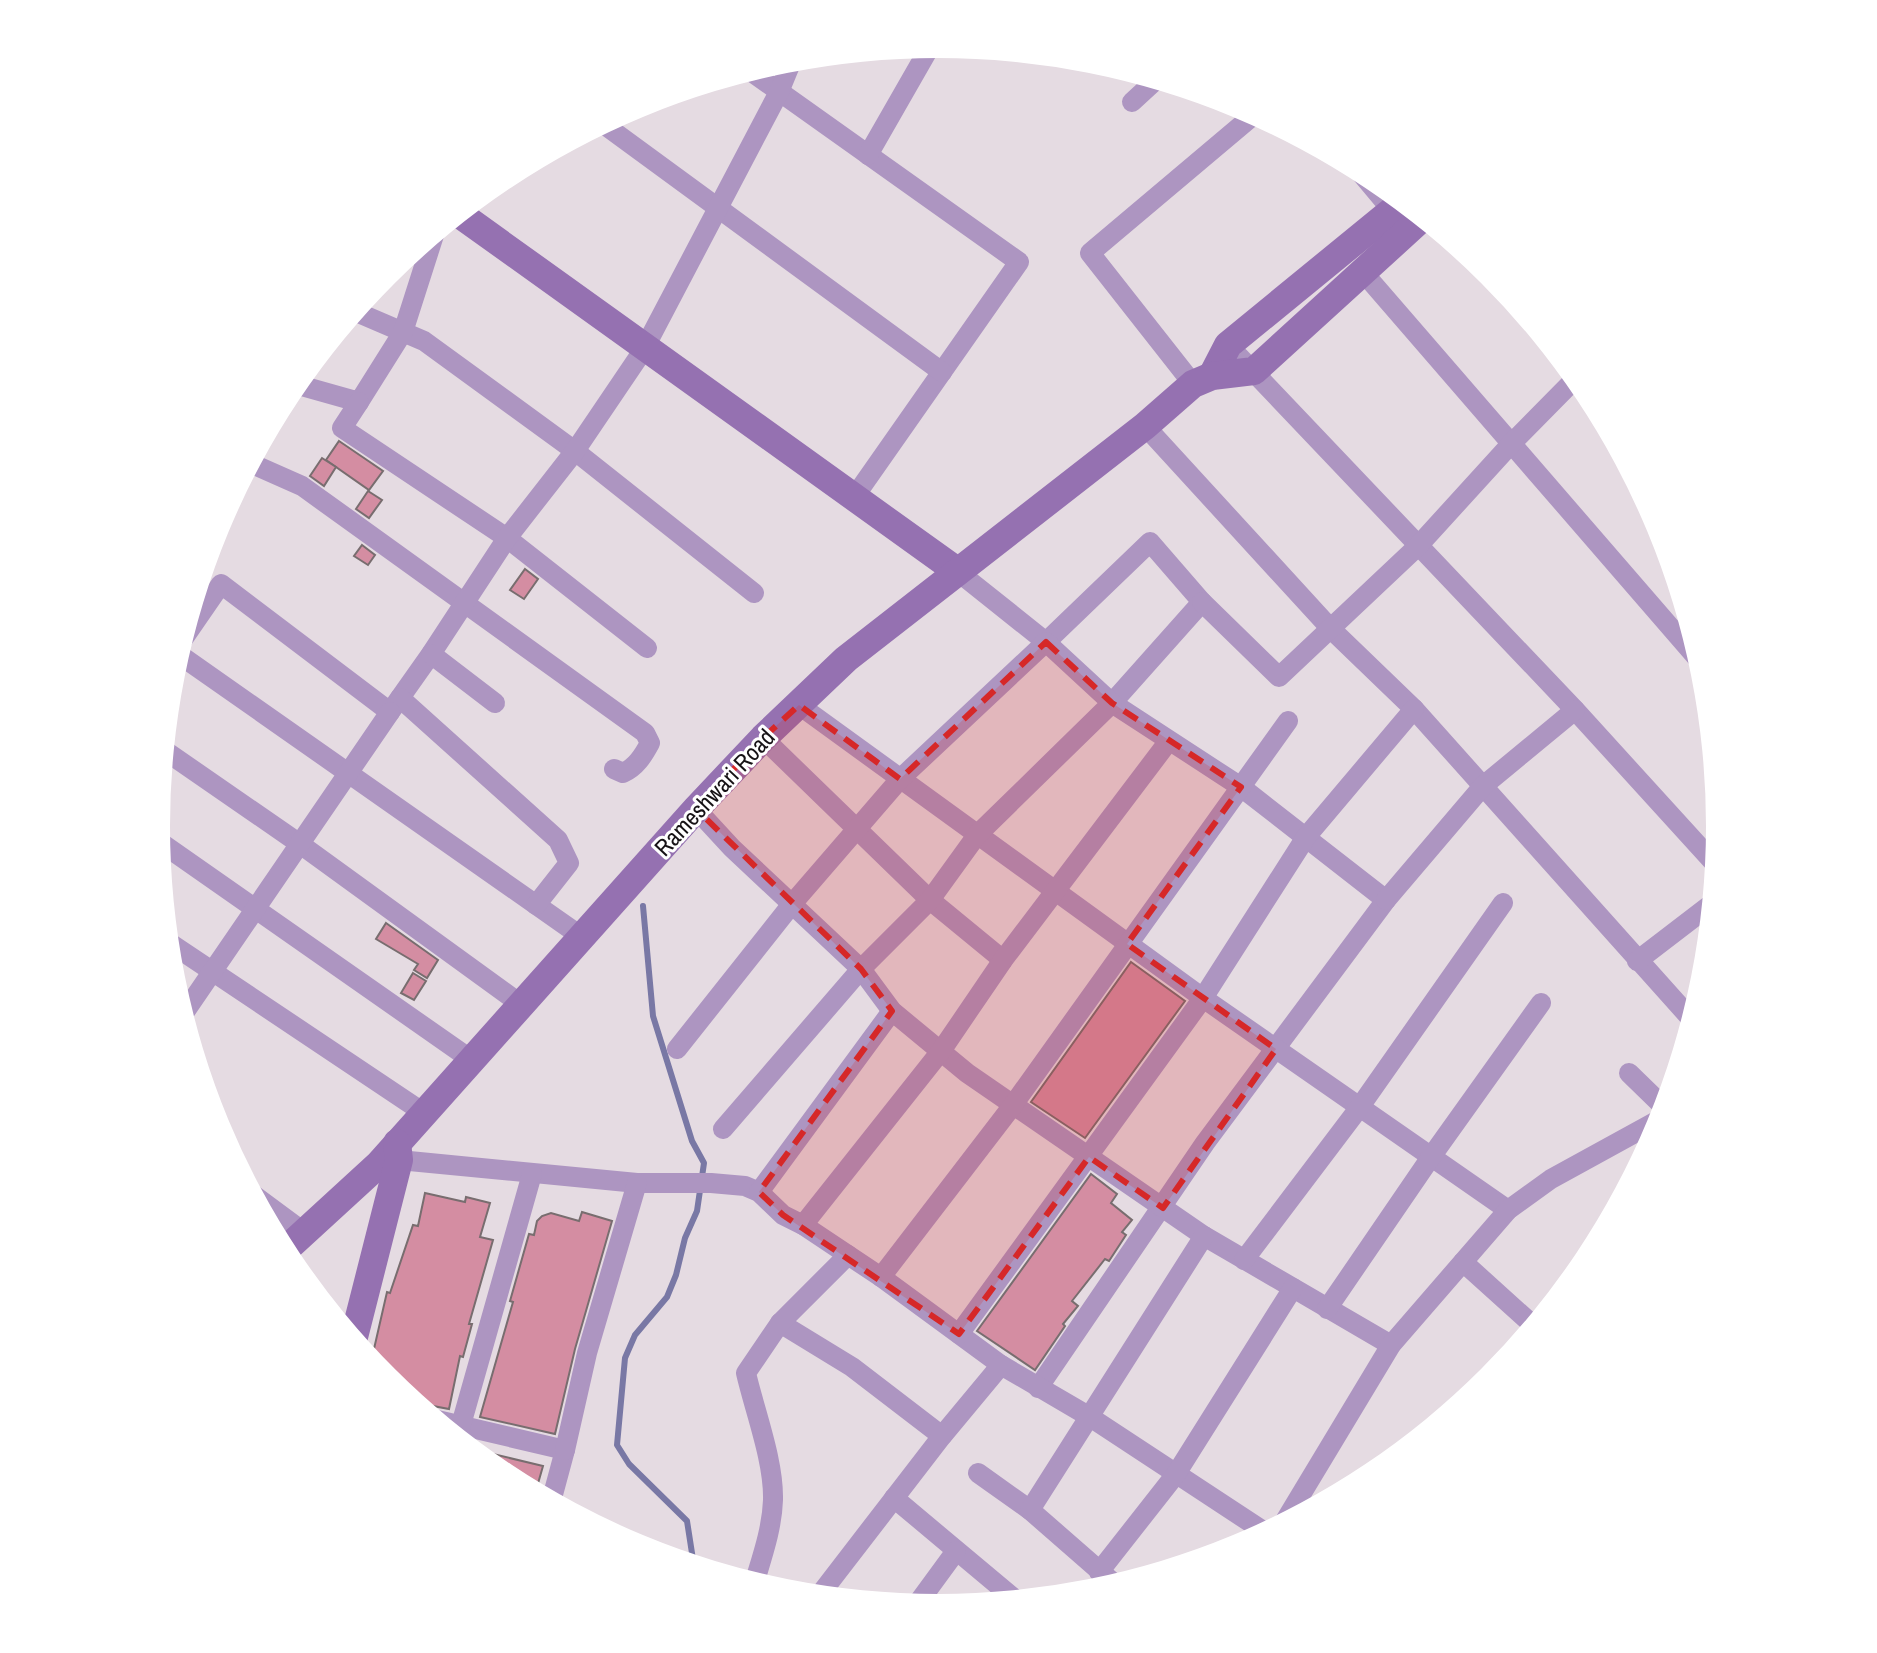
<svg xmlns="http://www.w3.org/2000/svg" width="1877" height="1653" font-family="'Archivo Narrow',sans-serif">
	<style>
		.lines { fill: none; stroke-linecap: round; stroke-linejoin: round }
		.stream { stroke: #7978a5; stroke-width: 6 }
		.building { fill: #d48da2; stroke: #786d6f; stroke-width: 2 }
		.street { stroke: #ad95c1; stroke-width: 20 }
		.secondary { stroke: #9571b1; stroke-width: 28 }
		.marked { fill: #d62828; fill-opacity: 0.2; stroke: #d62828; stroke-width: 6; stroke-dasharray: 16 10; stroke-linejoin: round }
		.labels { text-anchor: middle; dominant-baseline: central; stroke-width: 6; stroke-linejoin: round; paint-order: stroke }
		.street-label { font-size: 24px; fill: #161215; stroke: #fff }
	</style>
	<rect width="100%" height="100%" fill="#e5dbe2"/>
	<g class="lines">
		<polyline class="stream" points="643,906 653,1016 692,1141 704,1163 697,1211 685,1238 676,1275 667,1297 635,1335 625,1358 617,1445 629,1464 687,1521 694,1566"/>
	</g>
	<g class="building">
		<polygon points="339,441 383,471 369,490 326,460"/>
		<polygon points="322,458 336,467 324,486 310,476"/>
		<polygon points="368,491 382,500 369,518 356,509"/>
		<polygon points="362,545 375,555 368,565 354,556"/>
		<polygon points="525,569 538,579 524,599 510,590"/>
		<polygon points="386,923 438,960 427,978 414,970 418,964 376,939"/>
		<polygon points="1131,962 1185,1001 1085,1138 1031,1102"/>
		<polygon points="413,973 426,981 414,1000 401,993"/>
		<polygon points="1091,1174 1117,1194 1111,1203 1132,1220 1122,1232 1126,1235 1109,1261 1105,1259 1072,1301 1078,1306 1063,1324 1065,1326 1035,1370 977,1331"/>
		<polygon points="425,1193 465,1202 466,1197 490,1203 480,1237 493,1240 469,1324 472,1324 463,1357 460,1356 449,1409 412,1402 385,1379 371,1362 387,1292 390,1293 413,1225 418,1226"/>
		<polygon points="582,1212 612,1221 575,1349 555,1434 480,1417 513,1302 510,1301 529,1234 534,1235 537,1221 542,1216 551,1213 579,1221"/>
		<polygon points="468,1448 543,1466 535,1494 503,1477"/>
	</g>
	<g class="lines">
		<g class="street">
			<polyline points="749,70 1019,262 855,496"/>
			<polyline points="1132,102 1157,79"/>
			<polyline points="602,123 942,372"/>
			<polyline points="868,155 931,45"/>
			<polyline points="1355,166 1401,221"/>
			<polyline points="1362,271 1704,666"/>
			<polyline points="354,311 424,341 575,451 754,593"/>
			<polyline points="1228,345 1575,710 1717,866"/>
			<polyline points="295,384 359,402 403,332 435,232"/>
			<polyline points="1193,384 1090,253 1256,113"/>
			<polyline points="359,402 342,428 507,538 647,648"/>
			<polyline points="1145,426 1331,629 1414,709 1693,1021"/>
			<path d="M250,463l52,23 343,247 5,10c-7,13 -14,24 -27,30l-9,-4"/>
			<polyline points="957,571 1046,642 1150,542 1202,602 1112,703 1241,787 1386,900 1205,1143 1038,1388"/>
			<polyline points="1202,602 1279,677 1418,546 1510,445 1577,377"/>
			<polyline points="181,642 221,584 390,712 431,654 507,538 575,451 644,349 779,92 793,58"/>
			<polyline points="177,653 582,937"/>
			<polyline points="431,654 495,703"/>
			<polyline points="400,698 558,840 569,863 536,905"/>
			<polyline points="799,705 1203,998 1508,1210"/>
			<polyline points="763,738 930,900 1003,960"/>
			<polyline points="164,750 300,844 522,1005"/>
			<polyline points="696,809 732,848 861,969 892,1011 967,1073 1204,1236 1391,1345"/>
			<polyline points="157,840 473,1061"/>
			<polyline points="1386,900 1483,786 1575,710"/>
			<polyline points="167,941 424,1113"/>
			<polyline points="1637,961 1714,902"/>
			<polyline points="182,1016 390,712"/>
			<polyline points="677,1049 792,904 900,779 1046,642 1112,703 977,835 930,900 861,969 723,1129"/>
			<polyline points="1629,1073 1666,1109"/>
			<polyline points="399,1160 637,1183 711,1183 745,1186 759,1192 783,1215 803,1225 881,1277 1001,1365 1090,1417 1268,1534"/>
			<polyline points="759,1192 892,1011"/>
			<polyline points="251,1193 305,1233"/>
			<polyline points="803,1225 941,1051 1003,960 1168,742"/>
			<polyline points="1244,1260 1359,1108 1503,903"/>
			<polyline points="1463,1262 1535,1327"/>
			<polyline points="881,1277 1013,1105 1288,721"/>
			<polyline points="1327,1309 1431,1157 1541,1003"/>
			<polyline points="780,1323 852,1367 942,1436"/>
			<polyline points="959,1334 1203,998 1306,837 1414,709"/>
			<polyline points="433,1419 565,1450 551,1502"/>
			<polyline points="457,1439 532,1174"/>
			<polyline points="565,1450 587,1353 637,1183"/>
			<polyline points="978,1473 1030,1510"/>
			<polyline points="894,1498 1017,1601"/>
			<polyline points="1282,1526 1391,1345 1508,1210 1551,1179 1664,1117"/>
			<polyline points="1099,1572 1176,1474 1293,1288"/>
			<path d="M754,1584c8,-27 18,-55 19,-84 1,-39 -18,-88 -27,-127l34,-50 68,-68"/>
			<polyline points="1117,1586 1030,1510 1204,1236"/>
			<polyline points="818,1597 942,1436 1001,1365"/>
			<polyline points="915,1607 956,1551"/>
		</g>
		<g class="secondary">
			<polyline points="458,213 957,571"/>
			<polyline points="1212,376 1228,345 1404,201"/>
			<polyline points="283,1252 379,1164 696,809 763,738 846,659 1145,426 1193,384 1212,376 1254,371 1423,217"/>
			<polyline points="353,1341 399,1160 397,1143"/>
		</g>
	</g>
	<path class="marked" d="M1046,642l66,61 129,84 -114,157 149,105 -113,159 -74,-51 -130,177 -176,-119 -24,-23 133,-181 -31,-42 -165,-160 67,-71 36,-33 101,74z"/>
	<g class="labels">
		<g class="street-label">
			<text transform="translate(714 792) rotate(-47)">Rameshwari Road</text>
		</g>
	</g>
	<path d="M0 0H1877V1653H0ZM170 826a768 768 0 1 1 1536 0a768 768 0 1 1-1536 0Z" fill="#fff" fill-rule="evenodd"/>
</svg>
